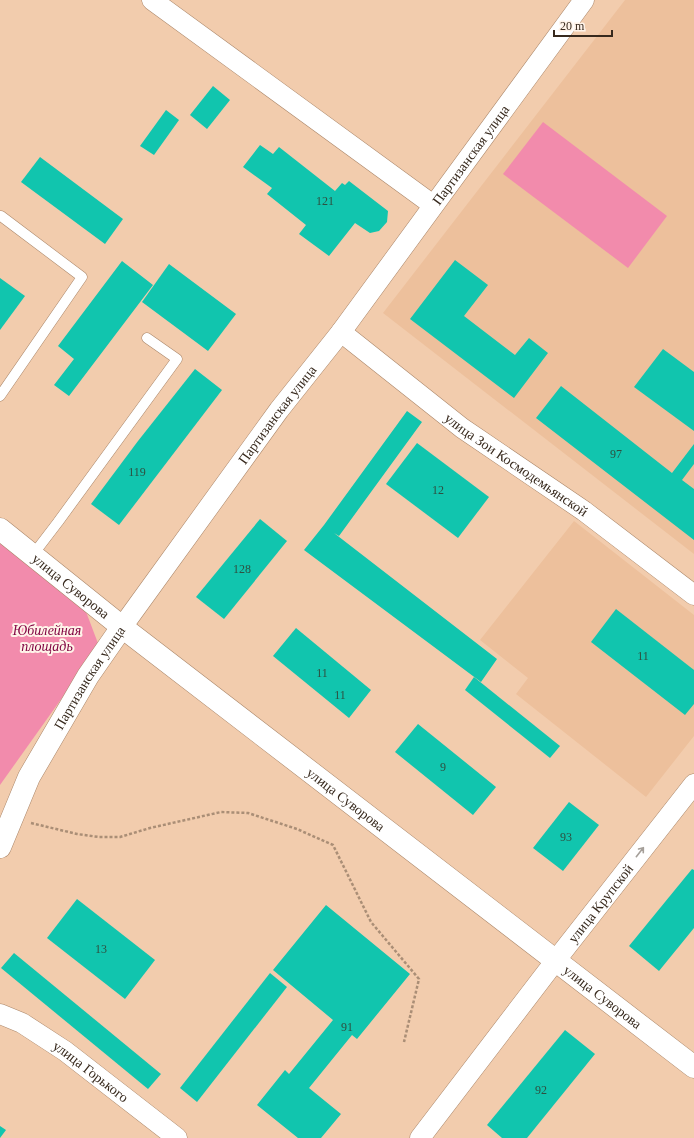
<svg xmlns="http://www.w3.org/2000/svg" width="694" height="1138" font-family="Georgia,serif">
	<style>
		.built { fill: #edc09c }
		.green { fill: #f28bac }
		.building { fill: #11c5ae }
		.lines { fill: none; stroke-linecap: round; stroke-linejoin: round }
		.lane-casing { stroke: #ab876a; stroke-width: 11 }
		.street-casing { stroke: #ab876a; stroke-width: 21 }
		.secondary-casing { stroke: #ab876a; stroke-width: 23 }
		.path { stroke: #aa8e76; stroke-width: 2.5; stroke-dasharray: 3 2; stroke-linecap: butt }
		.lane { stroke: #fff; stroke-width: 10 }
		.street { stroke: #fff; stroke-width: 20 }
		.secondary { stroke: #fff; stroke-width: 22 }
		.oneway { stroke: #a59f99 }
		.labels { text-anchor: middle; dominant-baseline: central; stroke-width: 4; stroke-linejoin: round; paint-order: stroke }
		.number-label { font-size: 12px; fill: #2e5041 }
		.street-label { font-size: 14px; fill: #37291d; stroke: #fff3e9 }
		.park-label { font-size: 14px; font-style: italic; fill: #820643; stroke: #fff3e9 }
	</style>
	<rect width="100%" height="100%" fill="#f2ccad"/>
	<g class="built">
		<polygon points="625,0 694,0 694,554 383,313"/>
		<polygon points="574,521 694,615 694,736 646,797 516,694 528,678 480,640"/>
	</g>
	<g class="green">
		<polygon points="543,122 667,216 628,268 503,174"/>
		<polygon points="0,543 85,609 99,646 0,785"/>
	</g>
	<g class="building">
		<polygon points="213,86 230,100 207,129 190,115"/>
		<polygon points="166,110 179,120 154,155 140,146"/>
		<polygon points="260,145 273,154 279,147 335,191 342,183 345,185 349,181 388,211 387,222 379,231 370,233 355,223 329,256 299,234 306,225 267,194 272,188 243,167"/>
		<polygon points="40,157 123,219 105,244 21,182"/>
		<polygon points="455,260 488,285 464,316 515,355 529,338 548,353 514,398 410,319"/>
		<polygon points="122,261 153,285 69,396 54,385 74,359 58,346"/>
		<polygon points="169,264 236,314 208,351 142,302"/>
		<polygon points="0,278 25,296 0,330"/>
		<polygon points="663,349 694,372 694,431 634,387"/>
		<polygon points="195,369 222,390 119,525 91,504 138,441"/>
		<polygon points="561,386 672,473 694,444 694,464 682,480 694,489 694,540 536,418"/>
		<polygon points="407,411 422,422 339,536 334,533 497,659 481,682 304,550 324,525"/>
		<polygon points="417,443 489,497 458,538 386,484"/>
		<polygon points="260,519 287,541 224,619 196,597"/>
		<polygon points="616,609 694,670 694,704 685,715 591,642"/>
		<polygon points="296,628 371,690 349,718 273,656"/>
		<polygon points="474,677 560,746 550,758 465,690"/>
		<polygon points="418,724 496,787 473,815 395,752"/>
		<polygon points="569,802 599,825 563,871 533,848"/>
		<polygon points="692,869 694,870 694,928 659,971 629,946"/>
		<polygon points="77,899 155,960 125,999 47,938"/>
		<polygon points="326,905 410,974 357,1039 352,1035 309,1088 341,1114 321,1138 298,1138 257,1105 285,1070 289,1074 333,1020 273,970"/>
		<polygon points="14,953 161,1074 148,1089 1,968"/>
		<polygon points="270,973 287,987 197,1102 180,1088"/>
		<polygon points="565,1030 595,1054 527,1138 502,1138 487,1125"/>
		<polygon points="0,1126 6,1130 0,1138"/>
	</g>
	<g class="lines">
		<defs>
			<g id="lane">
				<polyline points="0,396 82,277 1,216"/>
				<polyline points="32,556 58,522 177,359 147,338"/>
			</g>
			<g id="street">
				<polyline points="152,0 433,205"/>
				<path id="s1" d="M341,332l121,96 122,83 110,84"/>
				<path id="s2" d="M122,627l157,-217 62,-78 243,-332"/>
				<path id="s3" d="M0,1014l22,9 43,28 112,87"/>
				<path id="s4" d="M420,1138l136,-178 138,-176"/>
			</g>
			<g id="secondary">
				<path id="s5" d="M0,529l122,98 572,440"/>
				<path id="s6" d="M0,847l29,-70 59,-101 34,-49"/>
			</g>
		</defs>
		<use href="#lane" class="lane-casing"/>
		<use href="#street" class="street-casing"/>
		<use href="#secondary" class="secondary-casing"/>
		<polyline class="path" points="31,823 77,834 99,837 120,837 150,828 221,812 248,813 297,829 333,845 371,922 419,979 404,1042"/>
		<use href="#lane" class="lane"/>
		<use href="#street" class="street"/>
		<use href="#secondary" class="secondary"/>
	</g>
	<defs><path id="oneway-shaft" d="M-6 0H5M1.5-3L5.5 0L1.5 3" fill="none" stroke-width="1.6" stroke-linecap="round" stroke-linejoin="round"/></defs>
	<use class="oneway" href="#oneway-shaft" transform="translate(640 852) rotate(-52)"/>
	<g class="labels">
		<g class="number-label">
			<text x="325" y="201">121</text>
			<text x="616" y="454">97</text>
			<text x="137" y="472">119</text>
			<text x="438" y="490">12</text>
			<text x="242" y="569">128</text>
			<text x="643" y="656">11</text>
			<text x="322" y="673">11</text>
			<text x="340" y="695">11</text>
			<text x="443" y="767">9</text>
			<text x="566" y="837">93</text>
			<text x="101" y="949">13</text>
			<text x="347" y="1027">91</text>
			<text x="541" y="1090">92</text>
		</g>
		<g class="street-label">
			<text stroke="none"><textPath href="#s2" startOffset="587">Партизанская улица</textPath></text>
			<text stroke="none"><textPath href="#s2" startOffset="263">Партизанская улица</textPath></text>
			<text stroke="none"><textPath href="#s1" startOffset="220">улица Зои Космодемьянской</textPath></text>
			<text stroke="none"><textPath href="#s5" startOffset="91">улица Суворова</textPath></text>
			<text stroke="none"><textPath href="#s6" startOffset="192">Партизанская улица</textPath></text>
			<text stroke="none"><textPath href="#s5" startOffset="439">улица Суворова</textPath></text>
			<text stroke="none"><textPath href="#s4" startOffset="296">улица Крупской</textPath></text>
			<text stroke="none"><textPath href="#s5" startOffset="763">улица Суворова</textPath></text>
			<text stroke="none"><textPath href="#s3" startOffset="108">улица Горького</textPath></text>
		</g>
		<g class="park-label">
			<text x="47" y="630">Юбилейная<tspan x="47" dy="16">площадь</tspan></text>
		</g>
	</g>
	<path d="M554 30v6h58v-6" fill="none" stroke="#37291d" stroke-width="2"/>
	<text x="560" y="30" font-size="12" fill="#37291d" stroke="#fff3e9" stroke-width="3" paint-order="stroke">20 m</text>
</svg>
